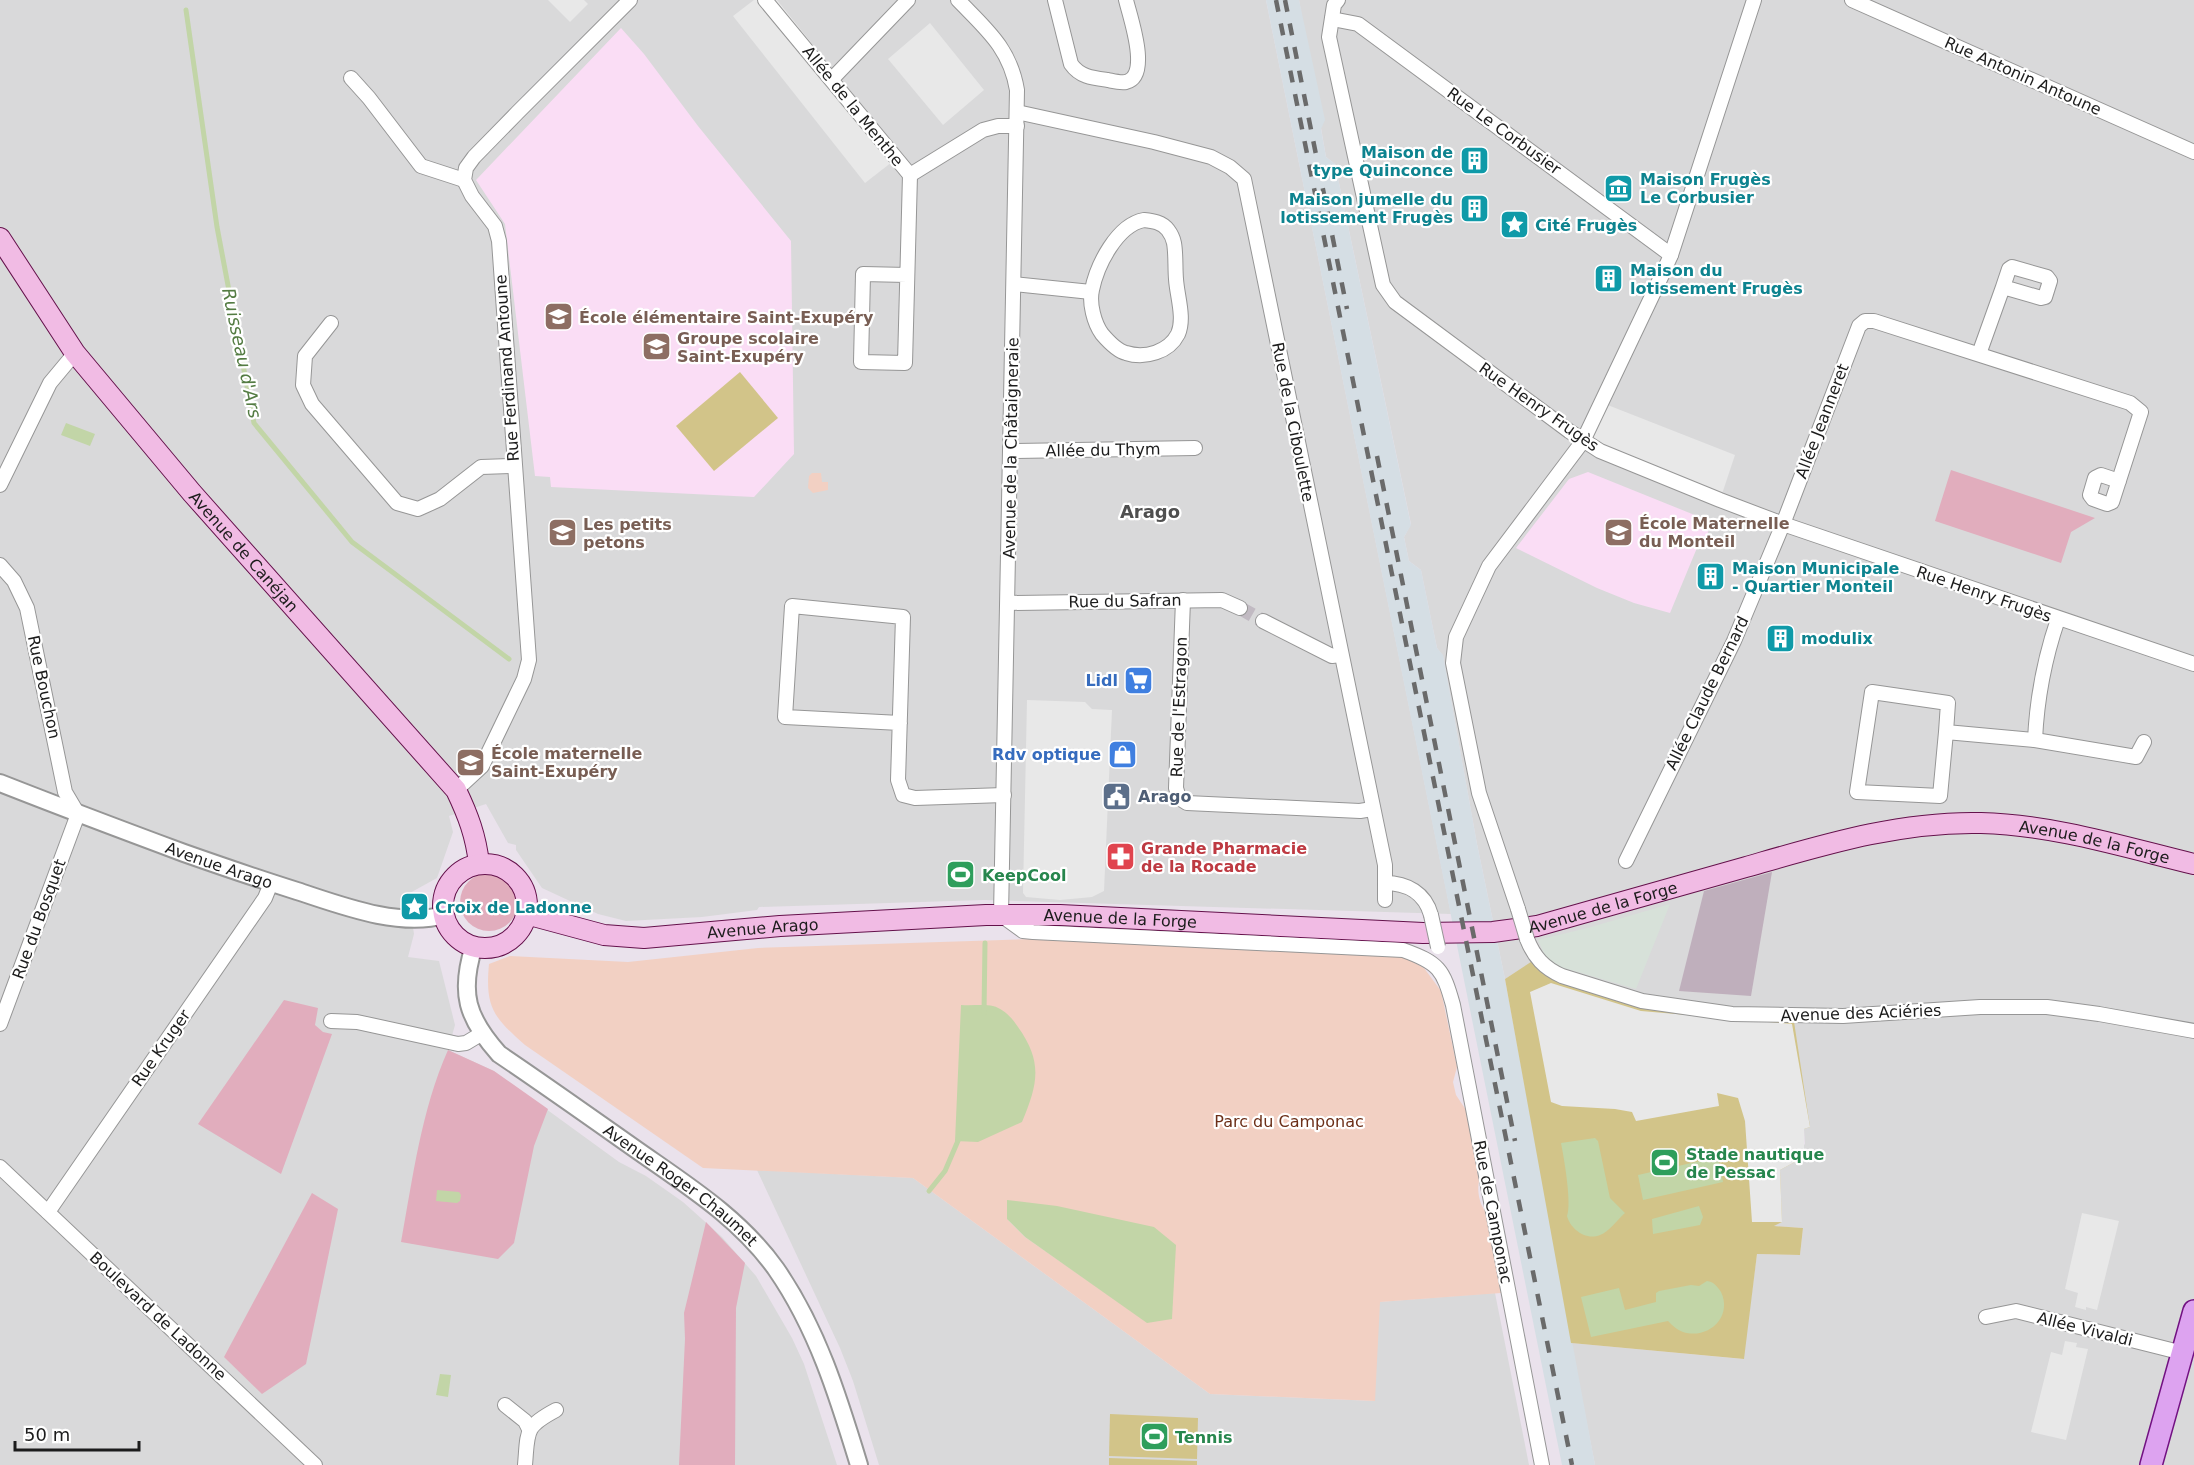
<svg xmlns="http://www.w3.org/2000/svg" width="2194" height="1465" font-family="'DejaVu Sans',sans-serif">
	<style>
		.residential { fill: #d9d9da }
		.industrial { fill: #d5dee4 }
		.education { fill: #faddf5 }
		.construction { fill: #bfafbc }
		.grass { fill: #e1adbd }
		.park { fill: #f2d0c3; fill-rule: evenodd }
		.pitch { fill: #d2c489 }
		.parking { fill: #e8e8e8 }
		.plaza { fill: #d7e1d9 }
		.water { fill: #c2d5a7 }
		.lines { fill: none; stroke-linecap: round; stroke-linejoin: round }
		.stream { stroke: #c2d5a7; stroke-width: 5 }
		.minor-tunnel { stroke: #c1bac2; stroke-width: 14; stroke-dasharray: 14 7; stroke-linecap: butt }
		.minor-casing { stroke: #969696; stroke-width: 16 }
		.tertiary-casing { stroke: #969696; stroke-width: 20 }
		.secondary-casing { stroke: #64114b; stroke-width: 22 }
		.primary-casing { stroke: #721182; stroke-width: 24 }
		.minor { stroke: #fff; stroke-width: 14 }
		.tertiary { stroke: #fff; stroke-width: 16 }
		.secondary { stroke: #f1bbe4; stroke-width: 20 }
		.primary { stroke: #dda3f0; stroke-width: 21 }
		.rail { stroke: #6a6a6a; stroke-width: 4.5; stroke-dasharray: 12 12; stroke-linecap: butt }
		.minor-bridge-casing { stroke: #969696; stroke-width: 16; stroke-linecap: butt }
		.minor-bridge { stroke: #fff; stroke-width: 14 }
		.labels { text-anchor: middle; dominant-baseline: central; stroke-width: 4.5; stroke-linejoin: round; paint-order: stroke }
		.street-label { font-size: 16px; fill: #1c1c1c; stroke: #fff }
		.culture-label { font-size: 16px; font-weight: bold; fill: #0d838f; stroke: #fff; text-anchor: start }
		.education-label { font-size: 16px; font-weight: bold; fill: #785e54; stroke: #fff; text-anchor: start }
		.shop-label { font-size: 16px; font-weight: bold; fill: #366cbe; stroke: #fff; text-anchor: end }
		.service-label { font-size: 16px; font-weight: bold; fill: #4e5e75; stroke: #fff; text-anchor: start }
		.health-label { font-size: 16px; font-weight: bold; fill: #be3a42; stroke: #fff; text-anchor: start }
		.leisure-label { font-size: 16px; font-weight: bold; fill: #27864d; stroke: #fff; text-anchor: start }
		.park-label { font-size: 16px; fill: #6c2f18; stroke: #fff }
		.water-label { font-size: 18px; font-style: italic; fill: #547c43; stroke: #fff }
		.neighbourhood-label { font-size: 18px; font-weight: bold; fill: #4f4f4f; stroke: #fff }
	</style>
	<rect width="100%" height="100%" fill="#eae2ec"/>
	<g class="residential">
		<polygon points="0,0 1266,0 1451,914 984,900 759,907 757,910 702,917 626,921 598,914 542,888 516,850 516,845 508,843 486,804 449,816 453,832 437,878 408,894 414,934 408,957 439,961 455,1025 448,1050 494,1071 619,1162 646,1176 683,1202 722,1237 756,1276 792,1338 804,1364 837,1465 0,1465"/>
		<polygon points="1299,0 2194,0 2194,1465 1595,1465 1571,1343 1743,1359 1757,1254 1800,1255 1803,1228 1773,1226 1782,1222 1780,1170 1805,1144 1804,1129 1642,1001 1537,959 1505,979 1477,844 1443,656 1437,648 1421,570 1409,561 1404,537 1411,524 1335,164 1326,157"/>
		<polygon points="757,1170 913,1178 1210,1394 1374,1401 1379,1302 1495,1293 1529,1465 879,1465 853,1381 840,1348"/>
	</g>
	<polygon class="industrial" points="1266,0 1299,0 1325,120 1321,129 1326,157 1335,164 1411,525 1404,537 1409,561 1421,570 1437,648 1443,655 1477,844 1505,979 1595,1465 1562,1465"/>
	<g class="education">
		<polygon points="621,28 644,54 698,126 791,241 794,454 754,497 551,487 550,477 535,476 505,224 476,180"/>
		<polygon points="1588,472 1712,522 1703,545 1699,543 1670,613 1634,603 1597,588 1516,548 1569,479"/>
	</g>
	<polygon class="construction" points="1772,872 1751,996 1679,991 1704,891"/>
	<g class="grass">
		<polygon points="1951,470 2095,518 2071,532 2061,563 1935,521"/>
		<circle cx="489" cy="902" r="29"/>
		<polygon points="284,1000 318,1008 315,1025 323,1032 332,1034 281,1174 198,1124"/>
		<path d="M448,1050l46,21 54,38 -14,37 -20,97 -16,16 -97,-17c12,-65 20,-131 47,-192z"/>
		<polygon points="312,1193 338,1209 306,1364 262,1394 224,1357"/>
		<polygon points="706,1222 745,1263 736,1308 735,1465 679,1465 685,1339 684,1313"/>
	</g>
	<g class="park">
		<polygon points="812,473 821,473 822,482 828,482 828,490 813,493 808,488 809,476"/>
		<path d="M1031,939l219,8 5,3 118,6 7,-3 28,6 16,9 17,23 16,76 -4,15 3,13 10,15 13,71c-2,9 0,22 6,30l16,82 -121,9 -5,99 -165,-7 -297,-216 -210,-10 -178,-123c-32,-28 -40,-38 -36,-81l21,-8 118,6 130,-14zM1007,1219l140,103 -122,-85z"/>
	</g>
	<g class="pitch">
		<polygon points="740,372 778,418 714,471 676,426"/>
		<polygon points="1537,958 1554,974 1642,1001 1793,1015 1810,1127 1804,1129 1804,1157 1780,1170 1782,1222 1774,1226 1803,1228 1800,1255 1757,1254 1744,1359 1571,1343 1505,979"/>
		<polygon points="1110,1414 1198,1418 1197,1459 1109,1456"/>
		<polygon points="1109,1458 1197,1461 1197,1465 1109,1465"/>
	</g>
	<g class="parking">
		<polygon points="548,0 584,0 588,4 570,22"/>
		<polygon points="754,0 777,0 901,155 865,183 733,16"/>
		<polygon points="930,23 984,90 943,125 888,59"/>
		<polygon points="1600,402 1735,455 1720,500 1583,441"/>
		<polygon points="1027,700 1085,702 1092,709 1112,710 1104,891 1092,897 1060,900 1026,897 1023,893"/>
		<polygon points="1551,983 1641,1011 1792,1024 1810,1127 1804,1129 1804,1157 1780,1170 1782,1222 1752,1222 1745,1121 1738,1098 1717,1093 1719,1106 1636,1121 1632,1112 1615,1109 1562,1106 1551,1102 1530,992"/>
		<polygon points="2082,1213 2119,1221 2097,1310 2086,1307 2086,1310 2075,1307 2078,1293 2065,1289"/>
		<polygon points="2065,1341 2077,1343 2076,1347 2088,1349 2066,1440 2031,1432 2051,1352 2062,1355"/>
	</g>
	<polygon class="plaza" points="1670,904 1636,989 1557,966 1545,956 1538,940 1591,927"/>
	<g class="water">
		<polygon points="66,423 95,434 90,446 61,435"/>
		<path d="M961,1005c10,1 23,-1 32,1 11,3 19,12 25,21 25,35 20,57 4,95l-44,20 -23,-1z"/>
		<path d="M1595,1138l3,3 12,57 15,15c-8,7 -16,19 -25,22 -15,6 -30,-7 -33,-19 5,-12 -3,-58 -6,-73z"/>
		<polygon points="1718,1157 1723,1182 1643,1200 1638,1175"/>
		<polygon points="437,1190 459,1192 461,1195 460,1201 457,1203 436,1201"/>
		<polygon points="1007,1200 1057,1206 1154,1227 1176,1245 1172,1319 1147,1323 1025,1237 1007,1219"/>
		<polygon points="1699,1206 1703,1217 1700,1225 1653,1234 1652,1219"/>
		<path d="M1707,1281c7,1 10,5 14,11 12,25 -13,48 -38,40 -6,-2 -11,-7 -15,-11l-77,16 -10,-40 38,-9 6,22 31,-8v-9l3,-2 32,-6 8,1z"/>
		<polygon points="440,1374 451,1375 448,1397 436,1395"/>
	</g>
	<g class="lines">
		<g class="stream">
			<polyline points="186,10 217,227 254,423 352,542 509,659"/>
			<polyline points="984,1013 985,943"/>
			<polyline points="929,1191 945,1171 960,1136"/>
		</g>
		<polyline class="minor-tunnel" points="1240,608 1263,621"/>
		<defs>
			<g id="minor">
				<polyline points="765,0 910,175 983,130 998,126 1017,126"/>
				<path d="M958,0c28,29 52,48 59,90l-16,825 22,16 10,1 370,18c36,13 40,19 50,55l89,460"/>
				<path d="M1055,0l16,64c9,13 22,14 37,16 5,1 12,3 18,2 25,-6 4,-65 0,-82"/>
				<polyline points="1338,0 1334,5 1329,37 1383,285 1395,302 1569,431 1600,451 1720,500 1783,524 2194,664"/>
				<polyline points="1852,0 2194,152"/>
				<polyline points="1332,19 1358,24 1671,255"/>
				<polyline points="351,78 369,98 421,166 464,180"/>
				<polyline points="832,79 908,0"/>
				<polyline points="1017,112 1154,142 1211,157 1230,167 1244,179 1385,865 1385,900"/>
				<path d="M1144,220c9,1 18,2 24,10 3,4 5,8 6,13 2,11 1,24 2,36 1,17 9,39 2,55 -9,18 -33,25 -52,19 -9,-2 -18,-12 -24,-19 -8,-11 -13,-31 -10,-44 5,-25 25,-65 52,-70z"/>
				<polyline points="907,275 863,274 861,362 905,363 910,175"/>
				<polyline points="1014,284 1091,292"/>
				<polyline points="331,323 305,356 303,385 312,404 397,503 418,509 440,499 481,467 514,466"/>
				<polyline points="1979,354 2003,287 2041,298 2045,297 2050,281 2047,277 2012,267 2009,269 2003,287"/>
				<polyline points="1011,451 1195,448"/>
				<polyline points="0,485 50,383 75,353"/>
				<polyline points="0,565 14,581 27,608 65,792 78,814 0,1024"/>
				<polyline points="1183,600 1176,788 1179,798 1187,803 1360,811 1372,809"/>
				<polyline points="1008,603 1222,600 1240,608"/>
				<polyline points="1263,621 1332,656 1341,655"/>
				<polyline points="900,723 785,717 792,606 903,617 898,780 903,795 915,798 1004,795"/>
				<polyline points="1946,732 1948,703 1872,692 1857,792 1940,796 1946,732 2035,740 2136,757 2144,742"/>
				<path d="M2035,740c2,-44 9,-80 23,-121"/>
				<polyline points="456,790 482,766 524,679 529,660 499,241 495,226 472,196 464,180 466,168 474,157 517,113 630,0"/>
				<polyline points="1626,861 1734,641 1783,524 1859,326 1865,321 1874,321 2130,403 2141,412 2112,502 2107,504 2093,499 2090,495 2095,478 2101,475 2119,481"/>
				<path d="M1385,883c22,0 40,10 46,32"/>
				<polyline points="1518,909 1479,793 1453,663 1456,637 1489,566 1583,441 1662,275 1671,255 1754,0"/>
				<path d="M1527,939c7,18 17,29 35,37l80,25 90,13 111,2 137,-9h67l52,7 95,17"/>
				<polyline points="331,1021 357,1022 458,1044 466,1043 481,1034"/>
				<polyline points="0,1167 315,1465"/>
				<polyline points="48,1212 265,898 271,883"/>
				<polyline points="1986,1317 2016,1311 2183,1353"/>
				<polyline points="505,1405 525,1421 529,1429"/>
				<path d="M525,1465c3,-34 -1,-38 31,-55"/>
			</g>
			<g id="tertiary">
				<path id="s1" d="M0,783c61,24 122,47 184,70 37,13 75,26 113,38 43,14 102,37 147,24"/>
				<path id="s2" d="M474,946c-15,47 -7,72 25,108 46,31 91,63 135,94 51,36 105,69 142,121 41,59 62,127 83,196"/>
			</g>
			<g id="secondary">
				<path id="s3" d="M0,238l75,115 117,140 264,297c12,25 20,46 23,74"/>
				<circle cx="485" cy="906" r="42"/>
				<path id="s4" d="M526,914l78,21 40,3 136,-12 206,-11h74l363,18 70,-1 44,-6c70,-20 139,-39 209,-59 77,-22 154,-46 235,-44 73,2 143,24 213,41"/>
			</g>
			<polyline id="primary" points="2151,1465 2194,1311"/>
		</defs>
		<use href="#minor" class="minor-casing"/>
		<use href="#tertiary" class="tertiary-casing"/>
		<use href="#secondary" class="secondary-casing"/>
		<use href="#primary" class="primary-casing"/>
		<use href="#minor" class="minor"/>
		<use href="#tertiary" class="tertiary"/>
		<use href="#secondary" class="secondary"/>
		<use href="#primary" class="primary"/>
		<g class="rail">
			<polyline points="1276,0 1572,1465"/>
			<polyline points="1285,0 1347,309"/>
			<polyline points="1377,456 1515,1141"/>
		</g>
		<defs>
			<g id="minor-bridge">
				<polyline points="1518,909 1527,939"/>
				<polyline points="1431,915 1438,947"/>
			</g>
		</defs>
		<use href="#minor-bridge" class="minor-bridge-casing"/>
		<use href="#minor-bridge" class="minor-bridge"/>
	</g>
	<defs>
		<symbol id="building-square" viewBox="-11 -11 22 22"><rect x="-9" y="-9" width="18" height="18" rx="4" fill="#0f9aa8" stroke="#fff"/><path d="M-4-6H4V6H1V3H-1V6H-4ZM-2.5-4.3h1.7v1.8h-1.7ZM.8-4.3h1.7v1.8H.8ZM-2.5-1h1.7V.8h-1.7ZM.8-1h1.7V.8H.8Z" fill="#fff"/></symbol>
		<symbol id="museum-square" viewBox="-11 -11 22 22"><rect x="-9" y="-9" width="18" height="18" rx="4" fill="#0f9aa8" stroke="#fff"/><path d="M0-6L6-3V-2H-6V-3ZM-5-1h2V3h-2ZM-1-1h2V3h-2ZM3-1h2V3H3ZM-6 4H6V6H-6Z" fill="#fff"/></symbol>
		<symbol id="sight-square" viewBox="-11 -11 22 22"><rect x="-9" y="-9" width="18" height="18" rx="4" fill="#0f9aa8" stroke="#fff"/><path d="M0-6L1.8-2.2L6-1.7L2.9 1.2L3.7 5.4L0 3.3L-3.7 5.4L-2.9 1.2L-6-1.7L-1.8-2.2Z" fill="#fff"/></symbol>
		<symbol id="school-square" viewBox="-11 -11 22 22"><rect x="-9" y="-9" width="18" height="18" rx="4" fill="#8d6e63" stroke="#fff"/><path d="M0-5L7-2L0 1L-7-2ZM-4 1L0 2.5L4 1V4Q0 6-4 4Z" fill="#fff"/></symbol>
		<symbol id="supermarket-square" viewBox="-11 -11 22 22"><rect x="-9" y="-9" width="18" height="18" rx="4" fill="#3f7fe0" stroke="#fff"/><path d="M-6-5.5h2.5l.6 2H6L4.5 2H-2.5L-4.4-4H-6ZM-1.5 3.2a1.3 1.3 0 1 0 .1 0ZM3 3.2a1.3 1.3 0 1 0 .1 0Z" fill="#fff"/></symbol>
		<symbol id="shop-square" viewBox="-11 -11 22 22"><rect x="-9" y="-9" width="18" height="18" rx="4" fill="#3f7fe0" stroke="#fff"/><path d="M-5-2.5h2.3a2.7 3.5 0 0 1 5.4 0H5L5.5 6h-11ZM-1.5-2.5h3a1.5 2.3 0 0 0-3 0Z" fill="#fff"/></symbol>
		<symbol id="civic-square" viewBox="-11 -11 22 22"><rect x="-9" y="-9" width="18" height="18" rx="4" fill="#5c6f8a" stroke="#fff"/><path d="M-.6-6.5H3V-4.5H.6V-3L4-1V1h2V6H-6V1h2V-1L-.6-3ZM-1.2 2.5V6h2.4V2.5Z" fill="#fff"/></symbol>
		<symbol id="pharmacy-square" viewBox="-11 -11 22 22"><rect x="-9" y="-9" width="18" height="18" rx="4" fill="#e0444e" stroke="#fff"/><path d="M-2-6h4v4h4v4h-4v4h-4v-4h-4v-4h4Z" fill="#fff"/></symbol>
		<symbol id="stadium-square" viewBox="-11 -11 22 22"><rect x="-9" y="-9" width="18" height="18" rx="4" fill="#2e9e5b" stroke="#fff"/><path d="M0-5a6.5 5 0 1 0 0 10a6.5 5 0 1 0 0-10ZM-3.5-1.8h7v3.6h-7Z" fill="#fff"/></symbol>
	</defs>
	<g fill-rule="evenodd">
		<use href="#building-square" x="1458" y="144" width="33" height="33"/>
		<use href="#museum-square" x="1602" y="172" width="33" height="33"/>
		<use href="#building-square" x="1458" y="192" width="33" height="33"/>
		<use href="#sight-square" x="1498" y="208" width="33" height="33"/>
		<use href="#building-square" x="1592" y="262" width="33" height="33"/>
		<use href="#school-square" x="542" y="300" width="33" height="33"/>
		<use href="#school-square" x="640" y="330" width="33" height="33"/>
		<use href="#school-square" x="1602" y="516" width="33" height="33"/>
		<use href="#school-square" x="546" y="516" width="33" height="33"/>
		<use href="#building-square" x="1694" y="560" width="33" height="33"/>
		<use href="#building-square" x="1764" y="622" width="33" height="33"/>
		<use href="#supermarket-square" x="1122" y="664" width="33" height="33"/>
		<use href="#shop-square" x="1106" y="738" width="33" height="33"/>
		<use href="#school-square" x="454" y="746" width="33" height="33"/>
		<use href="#civic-square" x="1100" y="780" width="33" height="33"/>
		<use href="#pharmacy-square" x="1104" y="840" width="33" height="33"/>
		<use href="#stadium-square" x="944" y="858" width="33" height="33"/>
		<use href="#sight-square" x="398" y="890" width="33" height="33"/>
		<use href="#stadium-square" x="1648" y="1146" width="33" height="33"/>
		<use href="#stadium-square" x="1138" y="1420" width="33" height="33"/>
	</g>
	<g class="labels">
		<g class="street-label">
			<text transform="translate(2023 76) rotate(24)">Rue Antonin Antoune</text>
			<text transform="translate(853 106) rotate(51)">Allée de la Menthe</text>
			<text transform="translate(1504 131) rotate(36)">Rue Le Corbusier</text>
			<text transform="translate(507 368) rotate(-94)">Rue Ferdinand Antoune</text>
			<text transform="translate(1539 407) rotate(35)">Rue Henry Frugès</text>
			<text transform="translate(1822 421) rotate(-69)">Allée Jeanneret</text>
			<text transform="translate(1293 422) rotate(79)">Rue de la Ciboulette</text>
			<text transform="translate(1011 448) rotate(-89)">Avenue de la Châtaigneraie</text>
			<text transform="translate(1103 450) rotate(-1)">Allée du Thym</text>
			<text stroke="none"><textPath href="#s3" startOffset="398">Avenue de Canéjan</textPath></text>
			<text transform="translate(1984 594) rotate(19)">Rue Henry Frugès</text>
			<text transform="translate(1125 601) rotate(-1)">Rue du Safran</text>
			<text transform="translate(44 687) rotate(78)">Rue Bouchon</text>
			<text transform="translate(1707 693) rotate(-64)">Allée Claude Bernard</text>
			<text transform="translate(1179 707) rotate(-88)">Rue de l'Estragon</text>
			<text stroke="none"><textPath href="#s4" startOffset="1588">Avenue de la Forge</textPath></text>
			<text stroke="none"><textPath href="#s1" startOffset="234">Avenue Arago</textPath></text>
			<text stroke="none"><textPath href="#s4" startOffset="1084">Avenue de la Forge</textPath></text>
			<text stroke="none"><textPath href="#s4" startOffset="598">Avenue de la Forge</textPath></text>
			<text transform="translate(39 919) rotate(-70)">Rue du Bosquet</text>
			<text stroke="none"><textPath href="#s4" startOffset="240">Avenue Arago</textPath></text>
			<text transform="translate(1861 1013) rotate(-2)">Avenue des Aciéries</text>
			<text transform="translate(161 1048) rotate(-55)">Rue Kruger</text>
			<text stroke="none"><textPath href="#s2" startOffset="342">Avenue Roger Chaumet</textPath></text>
			<text transform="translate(1493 1212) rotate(79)">Rue de Camponac</text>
			<text transform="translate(158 1316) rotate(43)">Boulevard de Ladonne</text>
			<text transform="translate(2085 1329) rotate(14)">Allée Vivaldi</text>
		</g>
		<g class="culture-label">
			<text x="1453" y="152" text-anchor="end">Maison de<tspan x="1453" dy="18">type Quinconce</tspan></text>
			<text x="1640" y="179">Maison Frugès<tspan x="1640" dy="18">Le Corbusier</tspan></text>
			<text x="1453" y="199" text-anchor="end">Maison jumelle du<tspan x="1453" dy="18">lotissement Frugès</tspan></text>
			<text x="1535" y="225">Cité Frugès</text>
			<text x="1630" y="270">Maison du<tspan x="1630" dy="18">lotissement Frugès</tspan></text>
			<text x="1732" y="568">Maison Municipale<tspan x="1732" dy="18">- Quartier Monteil</tspan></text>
			<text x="1801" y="638">modulix</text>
			<text x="435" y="907">Croix de Ladonne</text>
		</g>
		<g class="education-label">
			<text x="579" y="317">École élémentaire Saint-Exupéry</text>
			<text x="677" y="338">Groupe scolaire<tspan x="677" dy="18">Saint-Exupéry</tspan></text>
			<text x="1639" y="523">École Maternelle<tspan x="1639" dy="18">du Monteil</tspan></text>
			<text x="583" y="524">Les petits<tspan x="583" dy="18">petons</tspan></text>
			<text x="491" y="753">École maternelle<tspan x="491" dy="18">Saint-Exupéry</tspan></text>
		</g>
		<g class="shop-label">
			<text x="1118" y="680">Lidl</text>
			<text x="1101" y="754">Rdv optique</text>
		</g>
		<g class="service-label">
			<text x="1138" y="796">Arago</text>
		</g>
		<g class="health-label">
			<text x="1141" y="848">Grande Pharmacie<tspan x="1141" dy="18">de la Rocade</tspan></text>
		</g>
		<g class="leisure-label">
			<text x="982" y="875">KeepCool</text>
			<text x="1686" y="1154">Stade nautique<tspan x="1686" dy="18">de Pessac</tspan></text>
			<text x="1175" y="1437">Tennis</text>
		</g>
		<g class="park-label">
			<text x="1289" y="1121">Parc du Camponac</text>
		</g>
		<g class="water-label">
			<text transform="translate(242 353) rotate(78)">Ruisseau d'Ars</text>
		</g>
		<g class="neighbourhood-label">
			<text x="1150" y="511">Arago</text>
		</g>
	</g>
	<path d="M15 1441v9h124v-9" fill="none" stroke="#1c1c1c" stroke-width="3"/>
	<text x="24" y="1441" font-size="18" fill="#1c1c1c" stroke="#ffffff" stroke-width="4.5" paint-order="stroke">50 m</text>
</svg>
